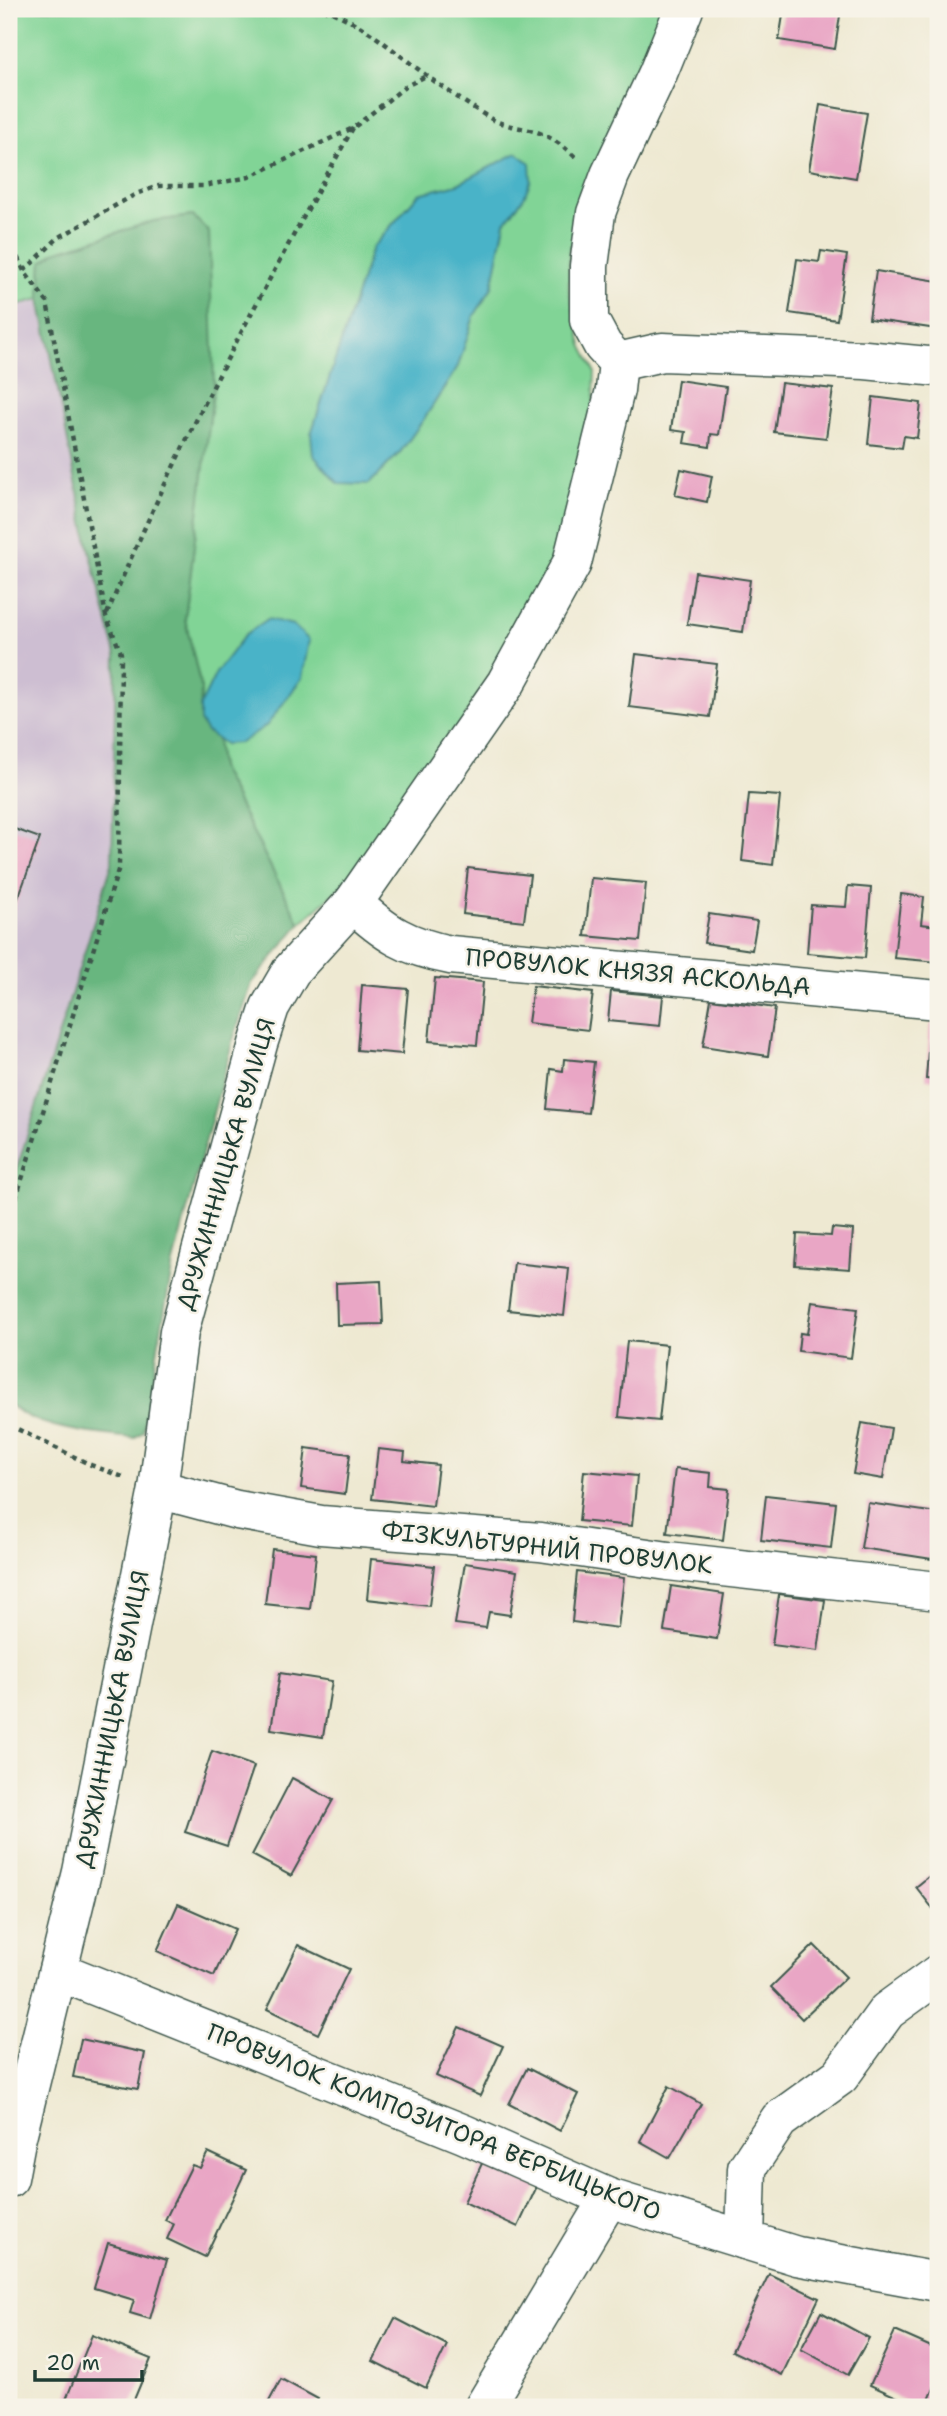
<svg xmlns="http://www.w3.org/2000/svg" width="947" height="2416" font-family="'Shantell Sans',sans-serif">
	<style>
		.industrial { fill: #cdbed2 }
		.green { fill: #81d496; stroke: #508865; stroke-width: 2; fill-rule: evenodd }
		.forest { fill: #68b67f; stroke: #447a5a; stroke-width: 2 }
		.water { fill: #4ab3c8; stroke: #34787e; stroke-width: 2 }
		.building { fill: #e9a6c5 }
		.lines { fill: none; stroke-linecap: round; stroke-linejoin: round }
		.minor-casing { stroke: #3e574c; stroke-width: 41 }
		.path { stroke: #3e574c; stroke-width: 4.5; stroke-dasharray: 5 5; stroke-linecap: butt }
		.minor { stroke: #fff; stroke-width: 38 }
		.labels { text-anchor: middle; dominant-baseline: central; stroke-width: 5; stroke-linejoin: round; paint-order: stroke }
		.street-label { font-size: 24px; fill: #1f3d34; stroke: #f7f3e8 }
	</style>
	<rect width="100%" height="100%" fill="#f7f3e8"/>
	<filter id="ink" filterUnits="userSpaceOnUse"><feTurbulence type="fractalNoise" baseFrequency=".0143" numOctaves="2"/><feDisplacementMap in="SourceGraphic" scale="14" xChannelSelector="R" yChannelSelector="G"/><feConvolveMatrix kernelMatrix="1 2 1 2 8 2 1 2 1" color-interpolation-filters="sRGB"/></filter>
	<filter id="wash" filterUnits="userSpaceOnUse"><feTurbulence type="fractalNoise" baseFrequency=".00686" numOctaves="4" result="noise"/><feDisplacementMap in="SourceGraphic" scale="28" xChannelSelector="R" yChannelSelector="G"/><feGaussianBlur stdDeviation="1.57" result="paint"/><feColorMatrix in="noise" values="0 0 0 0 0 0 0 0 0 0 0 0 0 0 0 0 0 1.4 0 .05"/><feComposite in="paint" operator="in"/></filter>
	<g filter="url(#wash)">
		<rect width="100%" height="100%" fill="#eee9d2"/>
		<polygon class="industrial" points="40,299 88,543 116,655 112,864 9,1194 9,307"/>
		<path class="green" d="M9,9h657l-97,242v39l13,55 13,26 -2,49 -38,143 -93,159 -105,150 -57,52 -80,-156 -3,-29 8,5 43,-125 -23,16 -29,38 -16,33 1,-18 -16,-69 29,-234 -22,-169 -38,5 -99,31 -13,10 -2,37 -31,8zM518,153l6,44 -19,25 -13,65 -18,29 -16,50 -32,50 -25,35 -32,33 -58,-50 61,-186 47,-54 39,-10z"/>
		<path class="forest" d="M193,216l16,16 5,153 -29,234 16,69 -1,33 7,11 10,7 3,29 80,156 -48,59 -20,60 -59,220 -30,169 -9,6c-37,-4 -97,-8 -125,-34v-210l103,-330 4,-209 -28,-112 -48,-244 2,-37 13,-10 99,-31z"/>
		<g class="water">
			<polygon points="517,153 530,163 531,180 524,197 505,222 492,287 474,316 458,366 426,416 401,451 369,484 338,483 313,455 311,434 372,248 419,194 458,184"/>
			<polygon points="268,619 293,625 309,640 302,678 267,725 240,743 225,744 207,732 200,721 200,706 216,673 245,635"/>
		</g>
		<g id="blocks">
			<g class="building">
				<polygon points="784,9 841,9 835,49 779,40"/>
				<polygon points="820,105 867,113 856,178 809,170"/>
				<polygon points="821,251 847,255 837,320 789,313 797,259 819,262"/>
				<polygon points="876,271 938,281 937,329 869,319"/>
				<polygon points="678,380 726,387 719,435 711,434 710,447 684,443 686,432 671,430"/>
				<polygon points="781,383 833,389 826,438 774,432"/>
				<polygon points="873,397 921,403 917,438 904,436 902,448 868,444"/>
				<polygon points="681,469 712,476 707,502 675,495"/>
				<polygon points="695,572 750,580 743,632 687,624"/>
				<polygon points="636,654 717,664 710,717 629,707"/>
				<polygon points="749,794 780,796 773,865 742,861"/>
				<polygon points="9,827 40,838 9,923"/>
				<polygon points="468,868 530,875 524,921 463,914"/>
				<polygon points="591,878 646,883 640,941 585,936"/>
				<polygon points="848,886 871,888 865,958 807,953 811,905 846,907"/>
				<polygon points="901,894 924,897 921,924 938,926 938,962 894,958"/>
				<polygon points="709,914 757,921 752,950 704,943"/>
				<polygon points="435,978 483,982 477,1045 429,1041"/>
				<polygon points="362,985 408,989 402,1054 357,1050"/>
				<polygon points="533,986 593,993 588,1030 528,1023"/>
				<polygon points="611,991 663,996 660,1026 608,1021"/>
				<polygon points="711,999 775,1008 768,1056 703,1046"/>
				<polygon points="930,1024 938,1024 938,1080 926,1079"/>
				<polygon points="564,1059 594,1062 588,1113 547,1109 551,1069 563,1071"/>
				<polygon points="832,1228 853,1230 850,1269 795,1265 797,1234 831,1236"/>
				<polygon points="514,1263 569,1269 564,1316 508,1310"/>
				<polygon points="381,1281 383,1324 337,1325 336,1283"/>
				<polygon points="812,1302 858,1308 851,1358 798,1351 800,1333 807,1334"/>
				<polygon points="627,1341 667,1345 659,1421 619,1417"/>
				<polygon points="862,1423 891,1428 883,1479 853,1474"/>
				<polygon points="306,1448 350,1454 345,1494 301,1488"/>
				<polygon points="378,1449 405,1452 404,1461 438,1465 433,1506 372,1499"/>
				<polygon points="675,1469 711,1473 710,1487 729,1489 723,1540 667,1533"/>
				<polygon points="584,1471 637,1476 632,1526 579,1521"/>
				<polygon points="766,1495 836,1503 831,1548 761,1540"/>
				<polygon points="868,1503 938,1513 932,1559 861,1548"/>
				<polygon points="272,1549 316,1554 310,1609 265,1604"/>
				<polygon points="371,1559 434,1566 429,1606 367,1599"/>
				<polygon points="465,1563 517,1571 510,1615 489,1612 486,1628 455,1624"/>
				<polygon points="577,1572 624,1578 618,1628 572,1622"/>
				<polygon points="671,1586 724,1594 717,1639 664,1631"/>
				<polygon points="779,1594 825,1600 818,1651 772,1645"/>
				<polygon points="280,1673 332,1681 323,1737 271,1729"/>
				<polygon points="212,1751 254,1766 227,1846 185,1832"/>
				<polygon points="292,1778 333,1800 291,1876 252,1855"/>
				<polygon points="938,1869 938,1915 916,1887"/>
				<polygon points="178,1904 235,1929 214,1976 157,1951"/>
				<polygon points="298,1945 349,1969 318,2034 267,2009"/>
				<polygon points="814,1945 846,1977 802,2019 771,1987"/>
				<polygon points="459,2027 503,2046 480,2096 436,2076"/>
				<polygon points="81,2039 145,2053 138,2089 73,2077"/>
				<polygon points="527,2068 578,2094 560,2131 509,2104"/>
				<polygon points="669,2086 701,2104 670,2158 640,2141"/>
				<polygon points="208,2152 246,2170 205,2257 167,2239 174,2224 165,2220 192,2165 200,2168"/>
				<polygon points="484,2159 538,2184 518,2227 464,2202"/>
				<polygon points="108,2243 167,2260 150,2319 130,2313 134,2300 94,2288"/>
				<polygon points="769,2274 819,2298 782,2375 732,2351"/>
				<polygon points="821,2312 869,2338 848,2375 801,2349"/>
				<polygon points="395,2318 447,2345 426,2388 373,2361"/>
				<polygon points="895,2331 938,2350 938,2379 926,2407 919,2407 870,2385"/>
				<polygon points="92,2335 151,2359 131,2407 79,2407 65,2402"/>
				<polygon points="281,2379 318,2399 314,2407 266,2407"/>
			</g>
		</g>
	</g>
	<g filter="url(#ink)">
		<use href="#blocks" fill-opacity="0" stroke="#3e574c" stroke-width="2"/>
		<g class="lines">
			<defs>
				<g id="minor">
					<polyline points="618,362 662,352 865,360 938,367"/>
					<path d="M353,903c33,31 53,43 97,52l488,45"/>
					<polyline points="158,1489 237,1510 321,1525 540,1542 668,1561 938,1591"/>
					<polyline points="58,1971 464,2134 609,2198 797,2256 938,2282"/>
					<polyline points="9,2178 16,2141 82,1872 158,1489 179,1332 258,1044 270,1007 291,971 353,903 506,683 572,563 615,390 618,362 603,346 589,320 589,266 596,213 610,175 658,73 684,9"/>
					<polyline points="745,2240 747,2168 779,2120 840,2076 887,2011 938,1974"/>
					<polyline points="484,2407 609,2198"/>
				</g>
			</defs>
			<use href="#minor" class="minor-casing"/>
			<g class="path">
				<path d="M323,9c40,13 70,42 103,66 20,15 41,29 62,42 15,9 30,10 46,14 16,5 33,17 44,29"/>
				<polyline points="9,239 24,271 47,302 106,616 121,653 119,867 9,1221"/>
				<polyline points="24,271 58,238 136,194 158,186 204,186 249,177 353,128 406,86 426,76"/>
				<path d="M107,614c70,-168 157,-327 246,-486"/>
				<polyline points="9,1425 91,1465 123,1477"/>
			</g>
			<use href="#minor" class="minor"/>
		</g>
	</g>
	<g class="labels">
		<g class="street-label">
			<text transform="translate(638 972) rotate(5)">ПРОВУЛОК КНЯЗЯ АСКОЛЬДА</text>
			<text transform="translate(226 1164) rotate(-74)">ДРУЖИННИЦЬКА ВУЛИЦЯ</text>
			<text transform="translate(547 1548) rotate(6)">ФІЗКУЛЬТУРНИЙ ПРОВУЛОК</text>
			<text transform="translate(112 1719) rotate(-79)">ДРУЖИННИЦЬКА ВУЛИЦЯ</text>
			<text transform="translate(434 2122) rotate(22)">ПРОВУЛОК КОМПОЗИТОРА ВЕРБИЦЬКОГО</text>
		</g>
	</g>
	<rect width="947" height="2416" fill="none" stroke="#f7f3e8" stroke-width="35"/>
	<path d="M35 2370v10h107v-10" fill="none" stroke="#1f3d34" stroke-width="3.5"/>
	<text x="46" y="2370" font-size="21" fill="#1f3d34" stroke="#f7f3e8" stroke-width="5" paint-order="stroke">20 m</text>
</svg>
